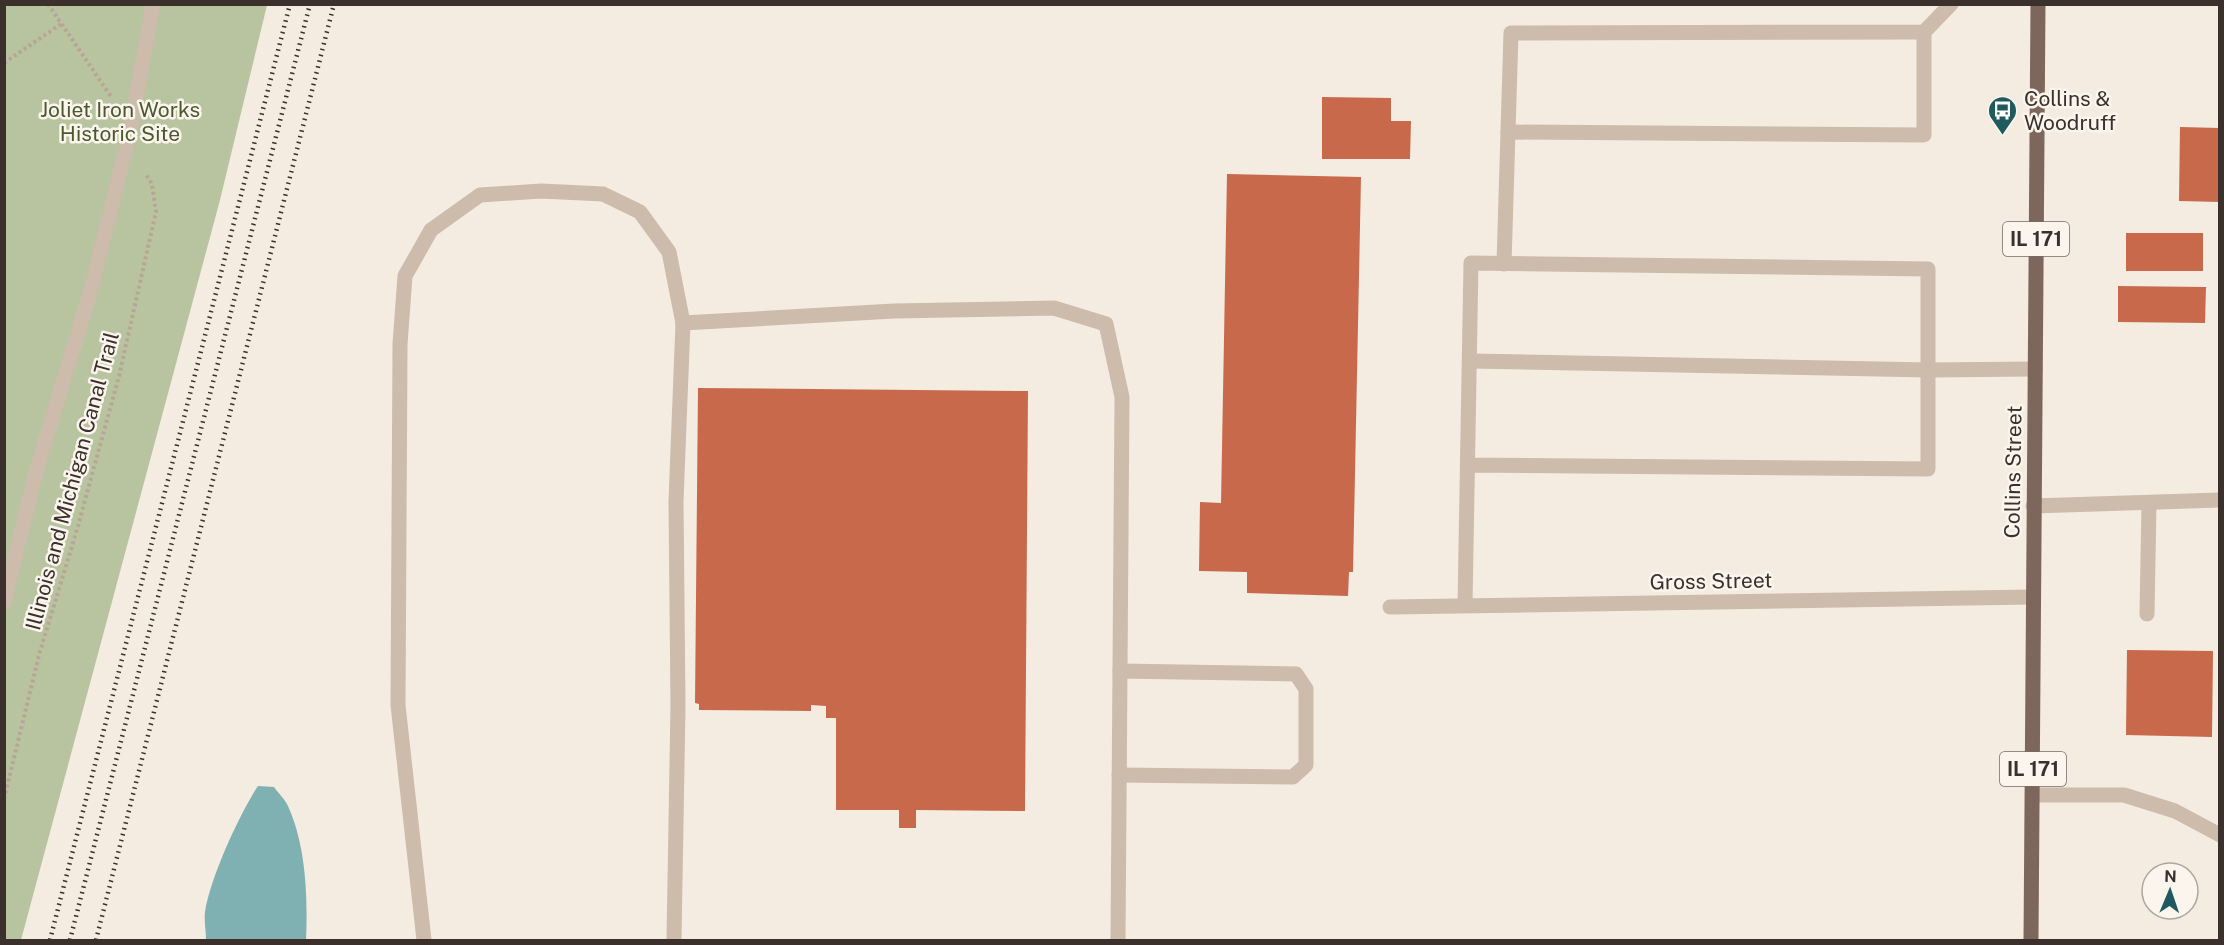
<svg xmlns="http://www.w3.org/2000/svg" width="2224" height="945" font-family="'Public Sans',sans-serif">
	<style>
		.green { fill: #b8c4a0 }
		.water { fill: #7fb0b2 }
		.building { fill: #c8694b }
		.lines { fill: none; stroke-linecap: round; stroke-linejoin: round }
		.path { stroke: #b9a596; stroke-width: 4; stroke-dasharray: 3 3; stroke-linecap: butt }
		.lane { stroke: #cdbbac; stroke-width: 15 }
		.street { stroke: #cdbbac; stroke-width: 15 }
		.primary { stroke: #7d675c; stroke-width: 15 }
		.rail { stroke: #3b302b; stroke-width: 4.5; stroke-dasharray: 1.5 4.5; stroke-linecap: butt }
		.labels { text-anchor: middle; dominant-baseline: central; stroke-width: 5; stroke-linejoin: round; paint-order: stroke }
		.shield { fill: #fbf5ee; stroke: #756b66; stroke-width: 1.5 }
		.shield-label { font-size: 20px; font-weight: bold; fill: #3b302b }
		.poi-label { font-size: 21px; fill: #3b302b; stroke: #fbf5ee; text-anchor: start }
		.park-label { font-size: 21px; fill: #4a5a2e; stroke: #fbf5ee }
		.street-label { font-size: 21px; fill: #3b302b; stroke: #fbf5ee }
	</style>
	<rect width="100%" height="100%" fill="#f4ebe1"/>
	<polygon class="green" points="5,5 267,5 220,200 21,940 5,940"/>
	<path class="water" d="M258,786l16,1c4,6 11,12 14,19 18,40 20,91 18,134h-100c0,-9 -2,-19 -1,-28 5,-33 34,-97 53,-126z"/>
	<g class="building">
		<polygon points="1322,97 1391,98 1391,121 1411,121 1410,159 1322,159"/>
		<polygon points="2180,127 2220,128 2220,202 2179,201"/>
		<polygon points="1227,174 1361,177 1353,572 1349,572 1348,596 1247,593 1247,572 1199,571 1200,502 1221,503"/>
		<rect x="2126" y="233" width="77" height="38"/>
		<polygon points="2118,286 2206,287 2205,323 2118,322"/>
		<polygon points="698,388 1028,391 1025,811 916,810 916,828 899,828 899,810 836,810 836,718 826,718 826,706 811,705 811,711 699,710 699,704 695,703"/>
		<polygon points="2127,650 2213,651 2212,737 2126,735"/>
	</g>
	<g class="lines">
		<g class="path">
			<polyline points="48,4 112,98"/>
			<polyline points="4,63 61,24"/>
			<polyline points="4,799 39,655 78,526 119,376 146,256 156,212 152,184 145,173"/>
		</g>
		<g class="lane">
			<polyline points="1508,132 1924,135 1924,32"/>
			<polyline points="1504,264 1511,33 1924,32 1951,4"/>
			<polyline points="1470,361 1929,370 2035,369"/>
			<polyline points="2033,506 2220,500"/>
			<polyline points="4,602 36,472 90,293 130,132 153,4"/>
			<polyline points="1465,605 1471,263 1928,269 1928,469 1469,465"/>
			<polyline points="2147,614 2149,503"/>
			<polyline points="1119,775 1293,777 1306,765 1306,689 1296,674 1120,671"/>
			<polyline points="2033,795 2124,795 2175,811 2220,835"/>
			<polyline points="424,940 398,705 400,344 405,276 431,230 480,195 541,191 603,194 640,212 669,252 683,323"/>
			<polyline points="674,940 678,705 676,501 683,323 894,311 1054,308 1106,324 1122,397 1118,940"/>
		</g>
		<polyline class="street" points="1390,607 2032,597"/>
		<polyline class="primary" points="2031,940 2038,4"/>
		<g class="rail">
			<polyline points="50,940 290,4"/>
			<polyline points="70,940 310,4"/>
			<polyline points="96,940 334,4"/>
		</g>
	</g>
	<defs>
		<symbol id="bus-pin" viewBox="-11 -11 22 30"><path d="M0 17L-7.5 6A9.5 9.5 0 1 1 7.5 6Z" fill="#1f5a5e" stroke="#fbf5ee"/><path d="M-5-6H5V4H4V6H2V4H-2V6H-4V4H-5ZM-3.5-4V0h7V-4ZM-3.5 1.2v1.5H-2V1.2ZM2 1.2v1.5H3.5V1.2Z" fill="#fff"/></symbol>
	</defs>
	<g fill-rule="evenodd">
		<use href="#bus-pin" x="1986" y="94" width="33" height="45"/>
	</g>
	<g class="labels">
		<g class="shield">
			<rect x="2003" y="222" width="66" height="34" rx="4.5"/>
			<rect x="2000" y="752" width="66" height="34" rx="4.5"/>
		</g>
		<g class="shield-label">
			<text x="2036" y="239">IL 171</text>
			<text x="2033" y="769">IL 171</text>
		</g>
		<g class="poi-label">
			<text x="2024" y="98">Collins &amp;<tspan x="2024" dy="24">Woodruff</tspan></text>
		</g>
		<g class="park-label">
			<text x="120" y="109">Joliet Iron Works<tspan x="120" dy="24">Historic Site</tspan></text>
		</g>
		<g class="street-label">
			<text transform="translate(2013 472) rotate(-89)">Collins Street</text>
			<text transform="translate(72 481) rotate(-75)">Illinois and Michigan Canal Trail</text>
			<text transform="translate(1711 581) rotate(-1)">Gross Street</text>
		</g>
	</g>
	<rect width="2224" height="945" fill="none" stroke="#3b302b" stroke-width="12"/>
	<g transform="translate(2170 891) rotate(2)"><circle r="28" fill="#fbf5ee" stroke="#aea6a0" stroke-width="1.5"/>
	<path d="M0-4.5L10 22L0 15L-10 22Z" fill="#1f5a5e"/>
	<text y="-9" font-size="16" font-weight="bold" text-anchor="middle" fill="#3b302b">N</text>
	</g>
</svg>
